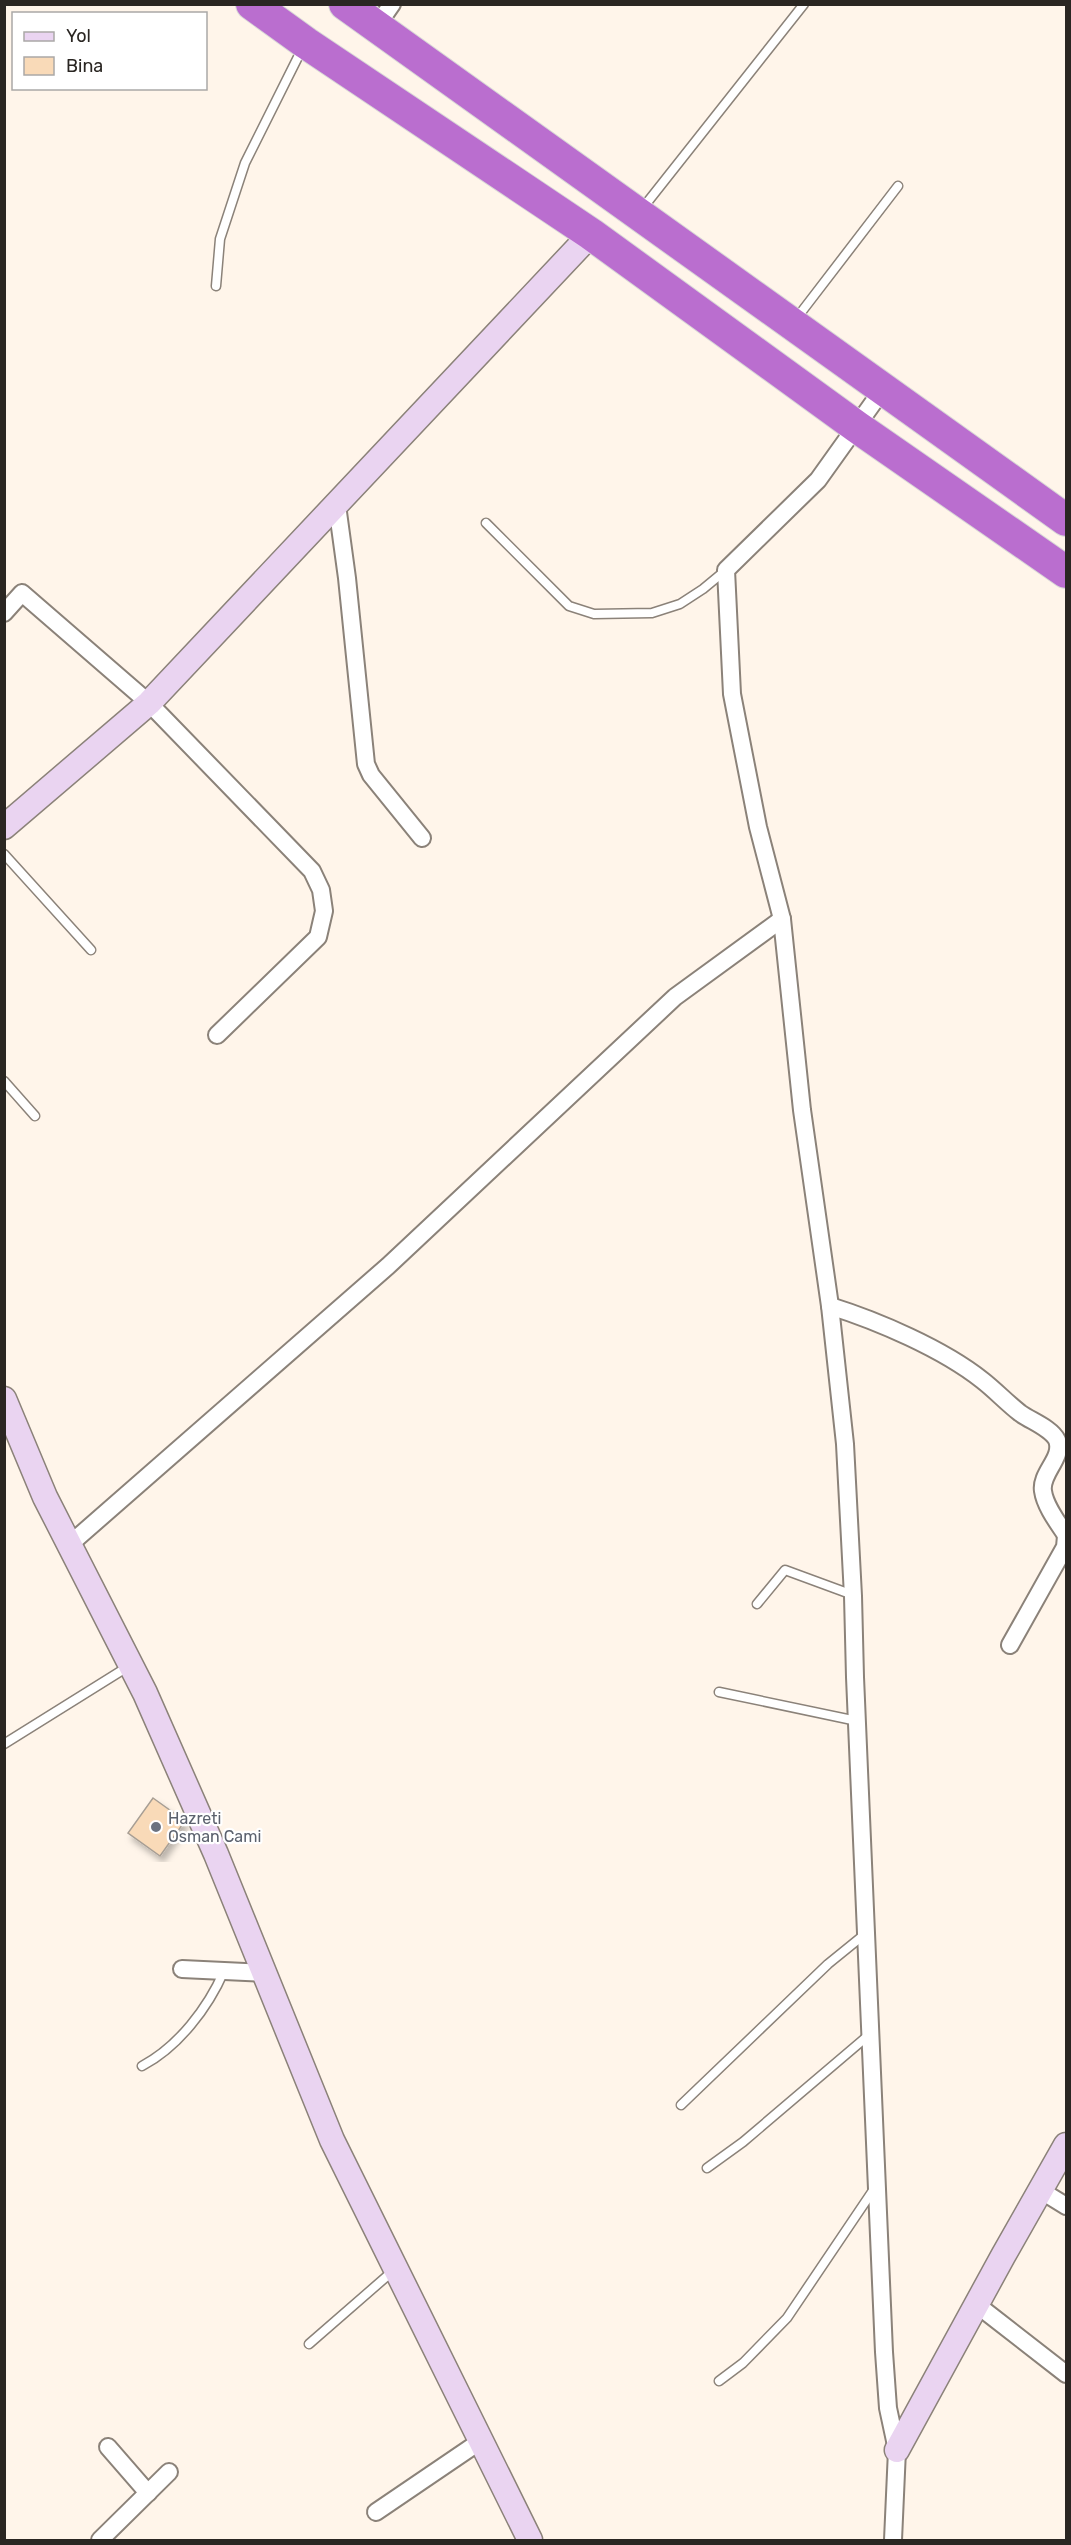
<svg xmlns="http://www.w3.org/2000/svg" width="1071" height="2545" font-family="Rubik,sans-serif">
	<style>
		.building { fill: #f9dab8; stroke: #a79e94; stroke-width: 1.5; filter: url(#shadow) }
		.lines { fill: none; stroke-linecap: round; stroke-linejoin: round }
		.lane-casing { stroke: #8b8279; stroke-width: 11 }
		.street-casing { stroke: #8b8279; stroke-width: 20 }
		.secondary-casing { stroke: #8b8279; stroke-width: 27 }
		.highway-casing { stroke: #d9d8d7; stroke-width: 34 }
		.lane { stroke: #fff; stroke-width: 8 }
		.street { stroke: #fff; stroke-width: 16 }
		.secondary { stroke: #ead4f1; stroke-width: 24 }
		.highway { stroke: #ba6ecf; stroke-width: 32 }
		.worship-dot { fill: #6b7280; stroke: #fff; stroke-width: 2 }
		.labels { text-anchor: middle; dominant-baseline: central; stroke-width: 4.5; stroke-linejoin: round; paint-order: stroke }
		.worship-label { font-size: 16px; fill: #5b616d; stroke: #fff; text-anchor: start }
	</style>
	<defs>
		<filter id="shadow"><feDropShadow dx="3.5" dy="6" stdDeviation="3" flood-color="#0004"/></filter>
	</defs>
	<rect width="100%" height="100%" fill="#fff5ea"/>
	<polygon class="building" points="153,1798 185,1821 160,1856 128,1833"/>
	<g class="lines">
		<defs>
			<g id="lane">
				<polyline points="642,209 804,4"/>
				<polyline points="216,286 220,239 245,163 302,49"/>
				<polyline points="796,319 898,186"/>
				<polyline points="486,523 569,606 594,614 652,613 680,604 703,589 726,570"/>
				<polyline points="4,854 91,950"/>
				<polyline points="4,1081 35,1116"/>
				<polyline points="757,1604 785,1570 853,1595"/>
				<polyline points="719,1692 857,1721"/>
				<polyline points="4,1744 129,1666"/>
				<path d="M142,2066c36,-19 66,-58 82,-95"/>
				<polyline points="681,2105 828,1964 865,1934"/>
				<polyline points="707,2168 743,2142 870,2034"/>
				<polyline points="309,2344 394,2270"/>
				<polyline points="719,2381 743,2363 787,2318 874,2189"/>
			</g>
			<g id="street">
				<polyline points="376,27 392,4"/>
				<polyline points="883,389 818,480 726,570 732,694 758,827 782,919 802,1110 830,1306 845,1444 853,1596 855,1677 884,2352 888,2408 897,2450 893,2540"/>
				<polyline points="337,505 347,578 366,764 371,775 422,838"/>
				<polyline points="4,613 22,593 149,703 312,871 321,890 324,911 318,937 217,1035"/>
				<path d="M830,1306c48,15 113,43 152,74 13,10 25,23 38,33 11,8 31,15 37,27 7,18 -17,33 -14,51 2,15 15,32 23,44"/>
				<polyline points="69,1545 388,1266 675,997 782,919"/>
				<polyline points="1010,1645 1065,1547 1066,1536"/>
				<polyline points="182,1969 264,1973"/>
				<polyline points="1040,2190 1066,2206"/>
				<polyline points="976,2304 1066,2374"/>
				<polyline points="108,2447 148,2493"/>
				<polyline points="376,2512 482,2440"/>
				<polyline points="100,2540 169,2472"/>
			</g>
			<g id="secondary">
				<polyline points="4,827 149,703 591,234"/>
				<polyline points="4,1399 45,1497 145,1693 216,1854 332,2140 530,2540"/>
				<polyline points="897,2450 1003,2256 1066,2145"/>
			</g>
			<g id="highway">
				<polyline points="252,4 306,43 591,234 857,427 1066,572"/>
				<polyline points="345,4 1066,520"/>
			</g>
		</defs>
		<use href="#lane" class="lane-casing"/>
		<use href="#street" class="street-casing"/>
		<use href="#secondary" class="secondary-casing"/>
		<use href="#highway" class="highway-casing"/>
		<use href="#lane" class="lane"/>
		<use href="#street" class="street"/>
		<use href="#secondary" class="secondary"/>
		<use href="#highway" class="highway"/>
	</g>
	<circle class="worship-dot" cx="156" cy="1827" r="6"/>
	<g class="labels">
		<g class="worship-label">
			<text x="168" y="1818">Hazreti<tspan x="168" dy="18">Osman Cami</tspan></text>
		</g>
	</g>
	<rect width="1071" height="2545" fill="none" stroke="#2a2622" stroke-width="12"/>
	<rect x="12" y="12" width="195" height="78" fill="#ffffff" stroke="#aaa8a7" stroke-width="1.5"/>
	<rect x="24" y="32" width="30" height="9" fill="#ead4f1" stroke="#aaa8a7" stroke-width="1.5"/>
	<text x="66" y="42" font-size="18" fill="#2a2622">Yol</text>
	<rect x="24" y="57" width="30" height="18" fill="#f9dab8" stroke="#aaa8a7" stroke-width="1.5"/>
	<text x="66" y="72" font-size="18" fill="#2a2622">Bina</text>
</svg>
